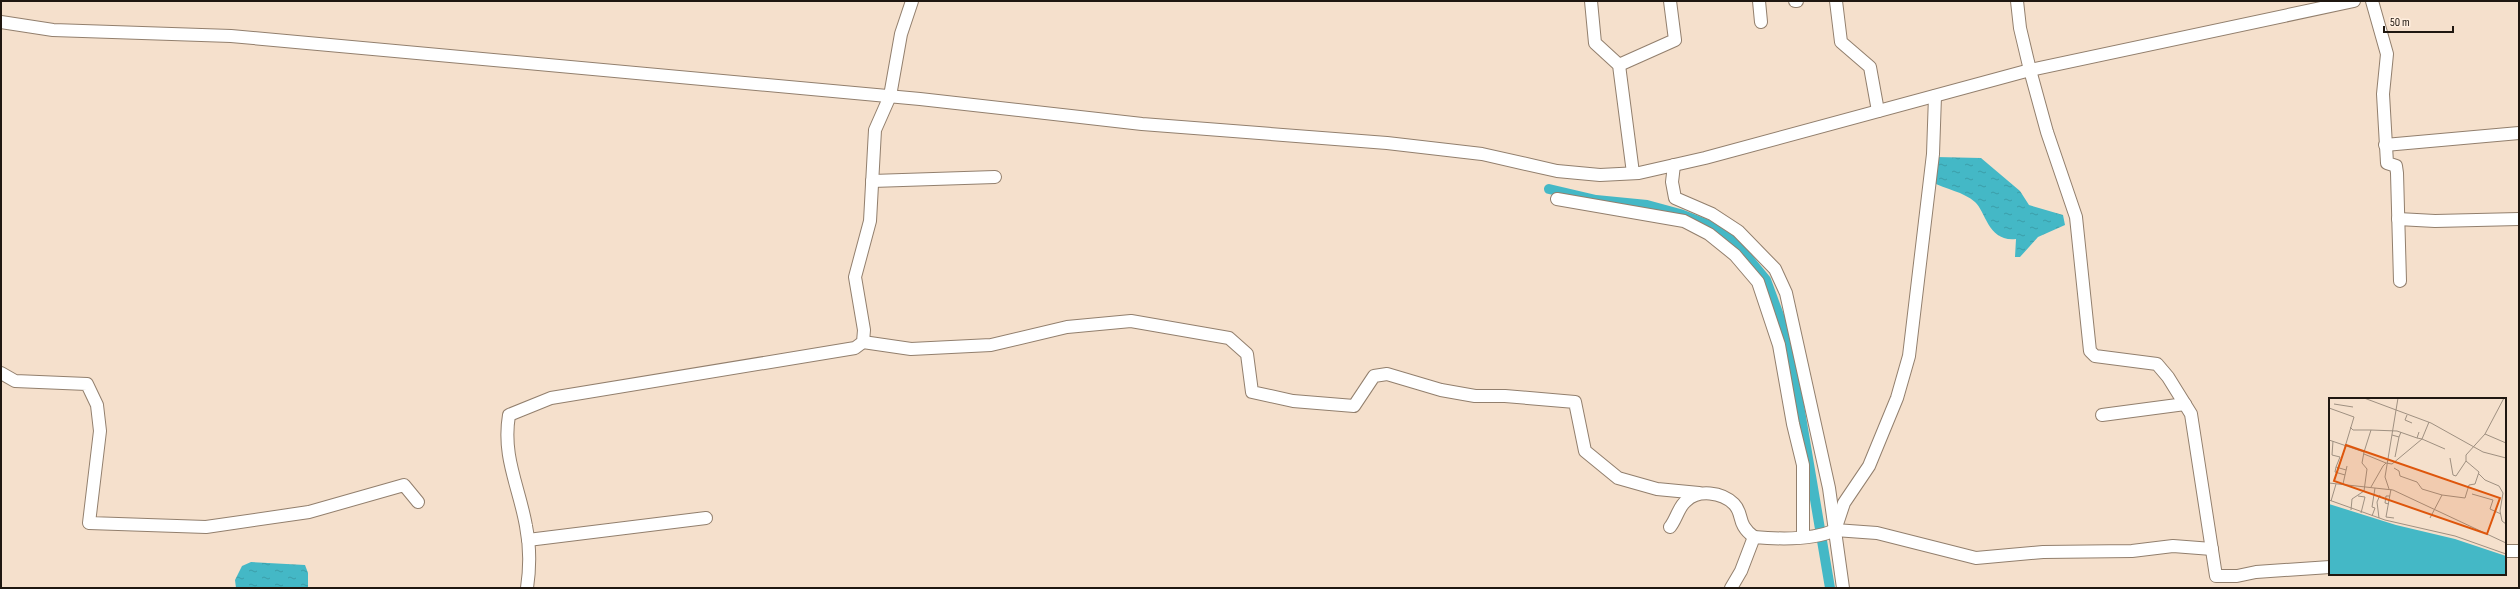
<svg xmlns="http://www.w3.org/2000/svg" width="2520" height="589" font-family="'Sofia Sans Condensed',sans-serif">
	<style>
		.water { fill: url(#water-ripples) }
		.lines { fill: none; stroke-linecap: round; stroke-linejoin: round }
		.canal { stroke: #44b8c6; stroke-width: 10 }
		.minor-casing { stroke: #927f6d; stroke-width: 14 }
		.minor { stroke: #fff; stroke-width: 12 }
		.inset-road { fill: none; stroke: #9f9081; stroke-width: 1 }
		.view { fill: #de560c; fill-opacity: 0.15; stroke: #de560c; stroke-width: 2 }
		.inset-edge { fill: none; stroke: #1f1710; stroke-width: 2 }
	</style>
	<defs>
		<pattern id="water-ripples" width="26" height="14" patternUnits="userSpaceOnUse"><rect width="26" height="14" fill="#44b8c6"/><path d="M2 4q2-2 4 0t4 0M15 11q2-2 4 0t4 0" fill="none" stroke="#3b9da9"/></pattern>
	</defs>
	<rect width="100%" height="100%" fill="#f5e0cc"/>
	<g class="water">
		<path d="M1936,157l45,1 39,33 9,14 34,10 2,10 -27,12 -18,20h-5l1,-18c-28,3 -30,-27 -41,-37 -11,-10 -30,-13 -43,-20z"/>
		<polygon points="251,562 305,565 308,573 308,588 236,588 235,580 242,566"/>
	</g>
	<g class="lines">
		<polyline class="canal" points="1549,189 1596,200 1647,205 1680,214 1708,225 1735,242 1766,280 1788,340 1830,588"/>
		<defs>
			<g id="minor">
				<polyline points="1591,1 1595,43 1619,65 1633,173"/>
				<polyline points="1759,1 1761,22"/>
				<polyline points="1795,1 1797,1"/>
				<polyline points="1836,1 1841,42 1870,67 1878,111"/>
				<polyline points="2017,1 2020,28 2030,70 2047,132 2076,217 2090,351 2095,356 2157,364 2168,377 2191,414 2216,576 2237,576 2256,572 2330,567"/>
				<polyline points="2372,1 2387,54 2383,94 2387,163 2396,166 2397,173 2400,281"/>
				<polyline points="1,22 53,30 231,36 920,99 1142,124 1387,143 1482,154 1557,171 1600,175 1639,173 1705,158 2030,70 2354,1"/>
				<polyline points="1619,65 1675,40 1670,1"/>
				<polyline points="2385,145 2519,133"/>
				<polyline points="1674,165 1672,182 1675,198 1712,214 1738,231 1775,269 1786,293 1829,488 1843,588"/>
				<polyline points="872,181 995,177"/>
				<polyline points="1557,199 1684,221 1709,234 1735,255 1758,282 1779,345 1793,424 1803,465 1803,536"/>
				<polyline points="2398,219 2435,221 2519,219"/>
				<polyline points="863,342 911,349 991,345 1067,327 1131,321 1229,338 1247,354 1252,392 1293,401 1354,406 1374,376 1387,374 1441,390 1475,396 1505,396 1575,402 1585,451 1618,478 1657,489 1699,493"/>
				<polyline points="1,373 15,381 87,384 97,405 100,431 89,523 206,527 309,512 404,485 418,502"/>
				<polyline points="2102,415 2185,404"/>
				<path d="M1670,527c6,-7 9,-21 16,-26 12,-12 36,-9 48,3 10,10 2,20 20,33"/>
				<polyline points="1835,530 1877,533 1976,558 2043,552 2132,551 2173,546 2212,549"/>
				<polyline points="528,540 706,518"/>
				<polyline points="2505,551 2519,551"/>
				<path d="M527,588c3,-20 3,-42 -1,-62 -7,-40 -24,-69 -17,-111l42,-17 304,-50 8,-6 1,-12 -9,-53 15,-56 5,-91 15,-34 11,-62 11,-33"/>
				<path d="M1731,588l10,-17 13,-34c23,2 60,3 81,-7l9,-27 25,-37 28,-68 12,-42 24,-202 2,-58"/>
			</g>
		</defs>
		<use href="#minor" class="minor-casing"/>
		<use href="#minor" class="minor"/>
	</g>
	<g transform="translate(2329 398)">
		<rect width="177" height="177" fill="#f5e0cc"/>
		<path d="M0,106l67,21 59,14 51,17v19h-177z" fill="#44b8c6"/>
		<path class="inset-road" d="M35,0l67,25 52,29 23,6M5,6l19,3M0,10l25,9 -9,30M78,17l-2,5 7,3M21,29l3,3h18M90,34l-2,6 5,1 7,-17M156,36l21,9M63,37l7,2 2,-5M0,42l35,12 -2,11 5,6 -3,22 -12,8 -1,11M4,43l-1,14 8,2 -4,10 10,3M35,54l7,-22 26,1 20,7M35,56l22,9M66,59l4,-20M121,60l3,17 3,1 10,-15M7,69l-1,5 10,3M65,70l5,3 1,5 17,6 5,7 20,6M150,76l6,6 14,6 4,7 -3,18 2,10 4,3M0,85l64,7 113,53M14,86l4,-18M42,89l12,-21 3,-3 6,1 30,-25 23,10M60,91l-4,-12 13,-79M62,91l-5,28 8,1M143,96l21,6 -3,9 11,5M29,98l7,1 -4,16M0,102l56,20 70,16 51,18M2,103l5,-17M60,106l-4,-1 1,-7h4M43,118l3,-8 -3,-1 3,-19M50,120l-2,-16 3,-7M101,120l12,-23 23,3 4,-13 6,-1 4,-12 -13,-11v-6l19,-21 19,-36"/>
		<path class="view" d="M17,47l154,53 -13,36 -153,-53z"/>
		<rect width="177" height="177" class="inset-edge"/>
	</g>
	<rect width="2520" height="589" fill="none" stroke="#1f1710" stroke-width="4"/>
	<path d="M2384 26v6h69v-6" fill="none" stroke="#1f1710" stroke-width="2"/>
	<text x="2390" y="26" font-size="12" fill="#1f1710" stroke="#ffeede" stroke-width="3" paint-order="stroke">50 m</text>
</svg>
